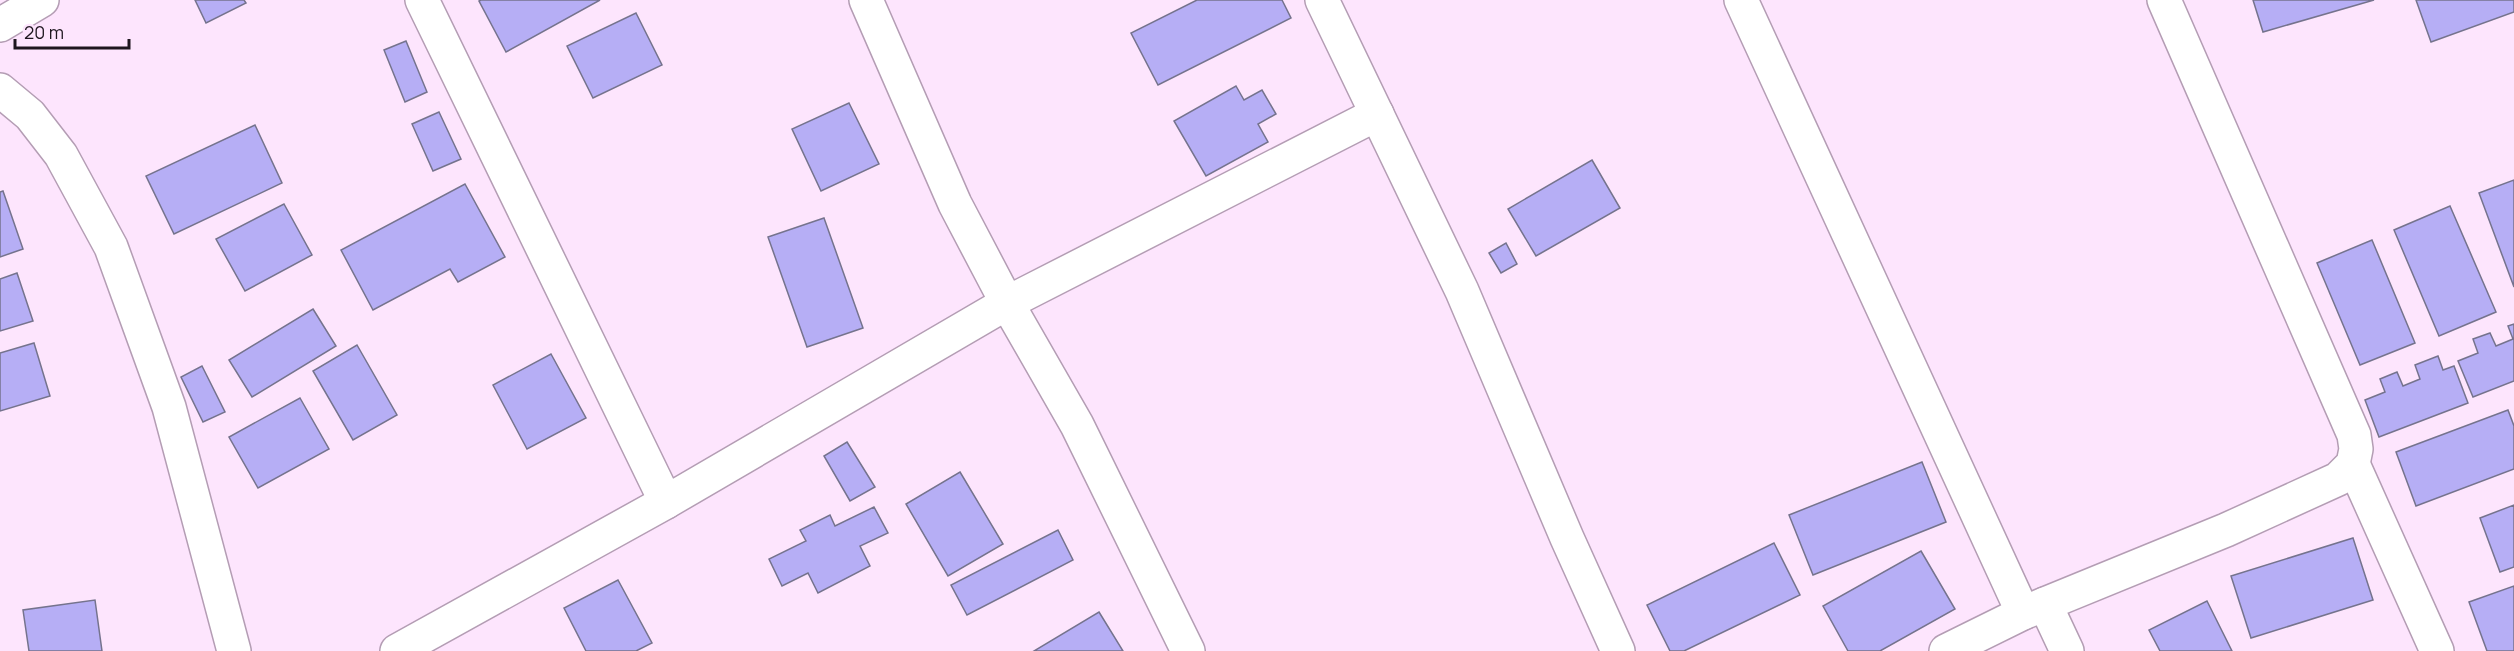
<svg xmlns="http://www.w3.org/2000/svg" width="2514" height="651" font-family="Manrope,sans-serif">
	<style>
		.building { fill: #b6aef5; stroke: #75738d; stroke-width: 1.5 }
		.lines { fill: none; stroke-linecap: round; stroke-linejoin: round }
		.street-casing { stroke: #b49db4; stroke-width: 36 }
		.street { stroke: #fff; stroke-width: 33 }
	</style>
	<rect width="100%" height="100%" fill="#fde5fd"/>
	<g class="building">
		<polygon points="195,0 244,0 246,3 206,23"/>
		<polygon points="481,0 600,0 506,52 479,1"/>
		<polygon points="1197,0 1282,0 1291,18 1158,85 1131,33"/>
		<polygon points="2253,0 2374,0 2263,32"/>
		<polygon points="2416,0 2514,0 2514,12 2431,42"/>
		<polygon points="636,13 662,65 593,98 567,46"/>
		<polygon points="406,41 427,92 405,102 384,50"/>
		<polygon points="1236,86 1244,100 1262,90 1276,114 1258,124 1268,142 1206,176 1174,121"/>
		<polygon points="849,103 879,164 821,191 792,129"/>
		<polygon points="439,112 461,159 433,171 412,124"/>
		<polygon points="255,125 282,183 174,234 146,176"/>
		<polygon points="1592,160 1620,208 1536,256 1508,209"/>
		<polygon points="2514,180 2514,287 2479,193"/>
		<polygon points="465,184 505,257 458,282 450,269 373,310 341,250"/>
		<polygon points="3,191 23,249 0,257 0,192"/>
		<polygon points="284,204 312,255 245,291 216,239"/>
		<polygon points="2450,206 2496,312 2439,336 2394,230"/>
		<polygon points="824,218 863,328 807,347 768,237"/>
		<polygon points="2372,240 2415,343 2360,365 2317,263"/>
		<polygon points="1506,243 1517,264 1501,273 1489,253"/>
		<polygon points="17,273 33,321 0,331 0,279"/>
		<polygon points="313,309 336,346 252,397 229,360"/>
		<polygon points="2514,324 2514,381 2473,397 2458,361 2478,353 2473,339 2490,333 2496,346 2513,339 2508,326"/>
		<polygon points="34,343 50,396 0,411 0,353"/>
		<polygon points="357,345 397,415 353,440 313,371"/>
		<polygon points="551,354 586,418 527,449 493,385"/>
		<polygon points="2438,356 2443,370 2454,366 2468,403 2379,437 2365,400 2385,392 2380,379 2397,372 2403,386 2420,379 2415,365"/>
		<polygon points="202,366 225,412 203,422 181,377"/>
		<polygon points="300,398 329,449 258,488 229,437"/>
		<polygon points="2508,410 2514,426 2514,469 2416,506 2396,452"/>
		<polygon points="847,442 875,487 850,501 824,456"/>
		<polygon points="1922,462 1946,522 1813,575 1789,515"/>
		<polygon points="960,472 1003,544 948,576 906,504"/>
		<polygon points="2514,505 2514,567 2500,572 2480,518"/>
		<polygon points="874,507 888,533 860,546 870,566 818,593 808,573 782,586 769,559 806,541 800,530 830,515 835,526"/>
		<polygon points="1058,530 1073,560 967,615 951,585"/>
		<polygon points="2353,538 2373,600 2251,638 2231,576"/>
		<polygon points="1774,543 1800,595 1684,651 1670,651 1647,605"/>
		<polygon points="1921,551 1955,609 1880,651 1848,651 1823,606"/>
		<polygon points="618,580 652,643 636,651 586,651 564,608"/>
		<polygon points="2514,586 2514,651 2487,651 2469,602"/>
		<polygon points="95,600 102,651 29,651 23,610"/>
		<polygon points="2207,601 2232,651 2160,651 2149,630"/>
		<polygon points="1099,612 1123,651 1034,651"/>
	</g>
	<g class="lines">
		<defs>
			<g id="street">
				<polyline points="422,0 666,502"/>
				<polyline points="866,0 955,204 1007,303 1077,425 1188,651"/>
				<polyline points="1322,0 1462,291 1567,538 1618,651"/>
				<polyline points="1741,0 2023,613"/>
				<polyline points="0,25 42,0"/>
				<polyline points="0,90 30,115 61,155 111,247 169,407 234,651"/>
				<polyline points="2353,464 2437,651"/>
				<polyline points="2045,604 2067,651"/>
				<polyline points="397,651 666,502 1007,303 1377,114"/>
				<polyline points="1946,651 2023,613 2226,530 2338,479 2353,464 2356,449 2354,435 2164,0"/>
			</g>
		</defs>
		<use href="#street" class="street-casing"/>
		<use href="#street" class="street"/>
	</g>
	<path d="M15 39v9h114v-9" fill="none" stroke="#1e161f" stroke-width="3"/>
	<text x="24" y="39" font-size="18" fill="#1e161f" stroke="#fde5fd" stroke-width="4.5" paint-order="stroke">20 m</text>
</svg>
